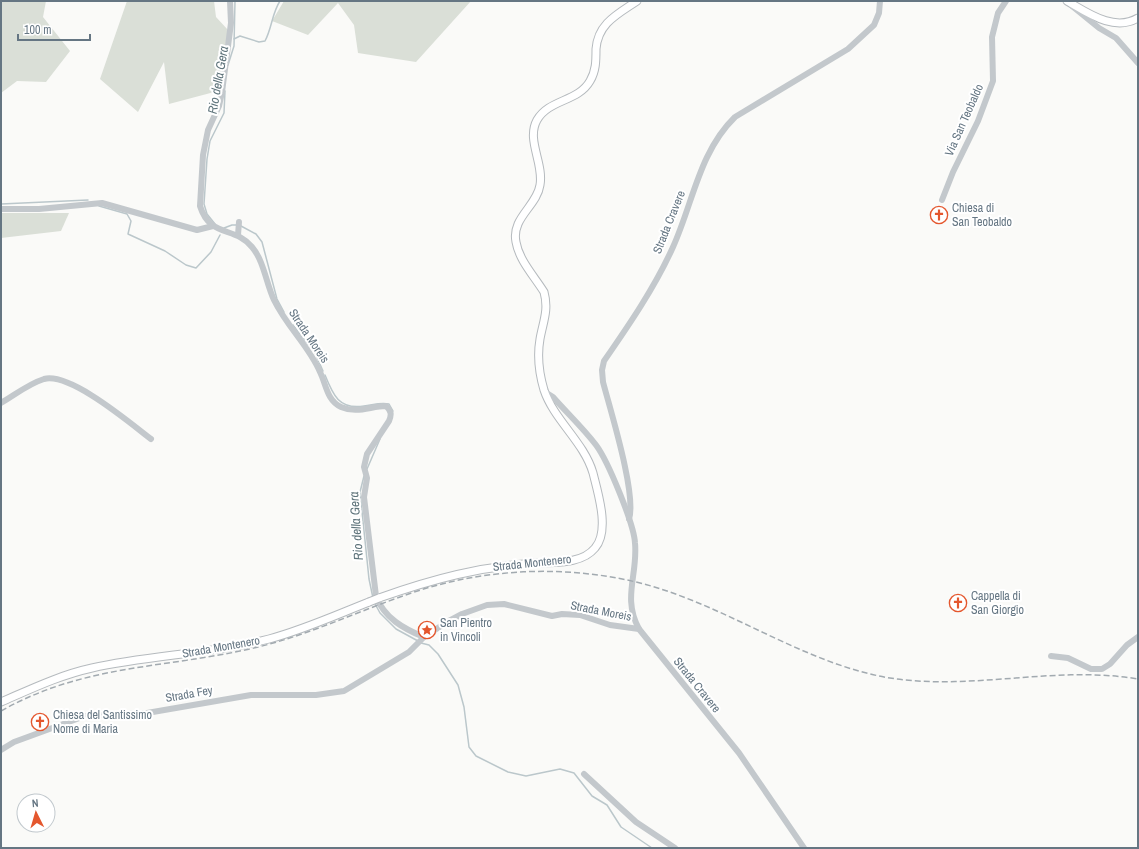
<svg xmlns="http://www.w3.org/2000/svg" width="1139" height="849" font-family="'Archivo Narrow',sans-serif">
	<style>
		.green { fill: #dadfd7 }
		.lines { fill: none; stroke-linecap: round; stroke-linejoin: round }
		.stream { stroke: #bbc7cb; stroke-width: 1.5 }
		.major-casing { stroke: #b5babe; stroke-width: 9 }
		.minor { stroke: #c3c8cc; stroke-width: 6 }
		.major { stroke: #fff; stroke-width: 7 }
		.rail { stroke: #a2aab0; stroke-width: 1.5; stroke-dasharray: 6 3; stroke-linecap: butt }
		.major-bridge-casing { stroke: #b5babe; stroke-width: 9; stroke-linecap: butt }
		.major-bridge { stroke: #fff; stroke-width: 7 }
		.labels { text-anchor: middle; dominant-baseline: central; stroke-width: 4; stroke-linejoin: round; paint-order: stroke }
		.street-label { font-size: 12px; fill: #657683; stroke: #fff }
		.poi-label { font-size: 12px; fill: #657683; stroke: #fff; text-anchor: start }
		.water-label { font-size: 13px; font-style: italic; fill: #60757c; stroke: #fff }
	</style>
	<rect width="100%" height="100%" fill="#fafaf8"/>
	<g class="green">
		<polygon points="1,1 46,1 43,17 70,51 46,82 17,81 1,93"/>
		<polygon points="127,1 214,1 216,17 228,30 218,91 169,104 164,62 138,112 100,79"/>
		<polygon points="284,1 471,1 416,62 358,53 354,25 338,3 308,35 272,21"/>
		<polygon points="1,213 69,213 61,231 1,238"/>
	</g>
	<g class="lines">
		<g class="stream">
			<path d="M234,39l6,-3 19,6 6,-1c7,-13 7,-28 15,-40"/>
			<polyline points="228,65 234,46 235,1"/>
			<polyline points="1,204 88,200"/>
			<polyline points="99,206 127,214 131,221 128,234 165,251 186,265 196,268 211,252 220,235"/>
			<polyline points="215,224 207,214 204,204 207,159 210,141 224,113 225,91"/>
			<polyline points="241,226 256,234 262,242 277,299 284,312"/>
			<polyline points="224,228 232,225 238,225"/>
			<polyline points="293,325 315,353 323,371"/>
			<path d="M325,375c8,20 14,35 39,31 9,-1 16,-4 25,-2l4,7"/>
			<polyline points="367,469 380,439"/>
			<polyline points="364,476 360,492 369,579 373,598"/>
			<polyline points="374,602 380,613 396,629 418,641"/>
			<polyline points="421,643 429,645 438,654 458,685 464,707 469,747 476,756 508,772 526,776 560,769 574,773 592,796 607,805 621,827 652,848"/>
		</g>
		<defs>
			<g id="major">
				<path d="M1067,1c21,12 47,31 71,17"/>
				<path d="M379,598c54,-19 102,-32 159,-35 18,-1 44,1 57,-15 15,-17 3,-55 -2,-75 -9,-31 -39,-53 -49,-83 -5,-17 -7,-34 -4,-51 3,-17 9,-29 4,-47 -10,-16 -25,-32 -28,-50 -5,-24 21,-36 24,-57 4,-22 -14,-45 -3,-65 12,-21 41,-18 53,-39 6,-10 6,-20 6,-32 2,-26 22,-35 41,-48"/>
				<path d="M1,702c30,-13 59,-27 91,-34 58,-13 119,-14 177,-29 34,-9 67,-24 100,-37"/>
			</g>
		</defs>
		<use href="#major" class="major-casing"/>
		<g class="minor">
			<path d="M230,1l1,22 -9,69 -3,14 -11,24 -5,25 -3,51c10,32 35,20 52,41 12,14 14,36 22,53 13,27 35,46 46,72 6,12 7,29 21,35 16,7 30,-1 45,-1 5,5 6,8 3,15l-22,33 -3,13 3,11 -3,19 12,99c8,22 28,33 48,41"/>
			<polyline points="1072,6 1099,28 1116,38 1138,63"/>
			<polyline points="942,200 953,172 978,121 993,81 992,37 998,13 1006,1"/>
			<polyline points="1,209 39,209 102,203 197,230 213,226"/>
			<polyline points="238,235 239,222"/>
			<path d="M545,392l8,5c14,16 30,31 43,48 12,16 38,79 39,98 3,32 -13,55 4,86l100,124 65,95"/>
			<path d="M1,403c14,-8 27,-19 43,-24 26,-7 86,44 107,60"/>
			<path d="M629,519c8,-24 -19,-110 -26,-137l-1,-12 2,-9c25,-36 51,-74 69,-114 20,-44 26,-95 62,-130l113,-68 26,-24 5,-12 1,-12"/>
			<polyline points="1051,656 1068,658 1091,669 1102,669 1110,664 1127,645 1138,637"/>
			<polyline points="1,750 14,742 85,716 147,713 251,695 316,695 344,691 409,652 424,637 447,622 462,614 487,605 504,604 552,616 562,614 580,615 610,625 639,629"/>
			<polyline points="584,774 636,822 675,848"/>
		</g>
		<use href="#major" class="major"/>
		<path class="rail" d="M1,711c85,-48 166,-42 257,-64 50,-12 96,-34 145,-51 73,-27 157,-32 233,-14 88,21 167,82 254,96 83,13 165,-13 248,1"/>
		<defs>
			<polyline id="major-bridge" points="369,602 379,598"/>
		</defs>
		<use href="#major-bridge" class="major-bridge-casing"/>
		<use href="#major-bridge" class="major-bridge"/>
	</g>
	<defs>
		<symbol id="church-ring" viewBox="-11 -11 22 22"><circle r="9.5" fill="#fff" stroke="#e4572e" stroke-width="1.5"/><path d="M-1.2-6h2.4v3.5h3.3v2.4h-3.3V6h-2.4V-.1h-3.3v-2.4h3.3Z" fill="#e4572e"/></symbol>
		<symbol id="sight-ring" viewBox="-11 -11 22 22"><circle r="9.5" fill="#fff" stroke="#e4572e" stroke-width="1.5"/><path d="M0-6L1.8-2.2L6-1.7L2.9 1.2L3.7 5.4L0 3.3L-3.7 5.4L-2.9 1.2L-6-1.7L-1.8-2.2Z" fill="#e4572e"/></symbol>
	</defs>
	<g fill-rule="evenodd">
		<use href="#church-ring" x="929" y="205" width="20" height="20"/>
		<use href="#church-ring" x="948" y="593" width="20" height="20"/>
		<use href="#sight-ring" x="417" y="620" width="20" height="20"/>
		<use href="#church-ring" x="30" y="712" width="20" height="20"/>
	</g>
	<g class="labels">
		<g class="street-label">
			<text transform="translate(964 120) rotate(-66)">Via San Teobaldo</text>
			<text transform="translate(669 222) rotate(-68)">Strada Cravere</text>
			<text transform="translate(309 336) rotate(56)">Strada Moreis</text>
			<text transform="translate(532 563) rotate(-6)">Strada Montenero</text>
			<text transform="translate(601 611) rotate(11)">Strada Moreis</text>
			<text transform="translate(221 647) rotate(-10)">Strada Montenero</text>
			<text transform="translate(697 685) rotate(51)">Strada Cravere</text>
			<text transform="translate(189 694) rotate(-10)">Strada Fey</text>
		</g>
		<g class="poi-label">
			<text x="952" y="208">Chiesa di<tspan x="952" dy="14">San Teobaldo</tspan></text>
			<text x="971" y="596">Cappella di<tspan x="971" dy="14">San Giorgio</tspan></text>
			<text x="440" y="623">San Pientro<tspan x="440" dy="14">in Vincoli</tspan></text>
			<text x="53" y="715">Chiesa del Santissimo<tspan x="53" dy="14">Nome di Maria</tspan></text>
		</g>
		<g class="water-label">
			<text transform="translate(218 80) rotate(-80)">Rio della Gera</text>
			<text transform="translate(356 526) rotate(-94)">Rio della Gera</text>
		</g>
	</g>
	<rect width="1139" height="849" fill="none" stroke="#657683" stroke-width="4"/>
	<g transform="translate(36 813) rotate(355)"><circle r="19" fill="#ffffff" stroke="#c1c8cd"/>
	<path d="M0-3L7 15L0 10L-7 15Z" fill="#e4572e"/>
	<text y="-6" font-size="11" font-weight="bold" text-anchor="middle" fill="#657683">N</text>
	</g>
	<path d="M18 34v6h72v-6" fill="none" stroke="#657683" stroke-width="2"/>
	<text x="24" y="34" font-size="12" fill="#657683" stroke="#ffffff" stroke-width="3" paint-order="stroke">100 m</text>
</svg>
